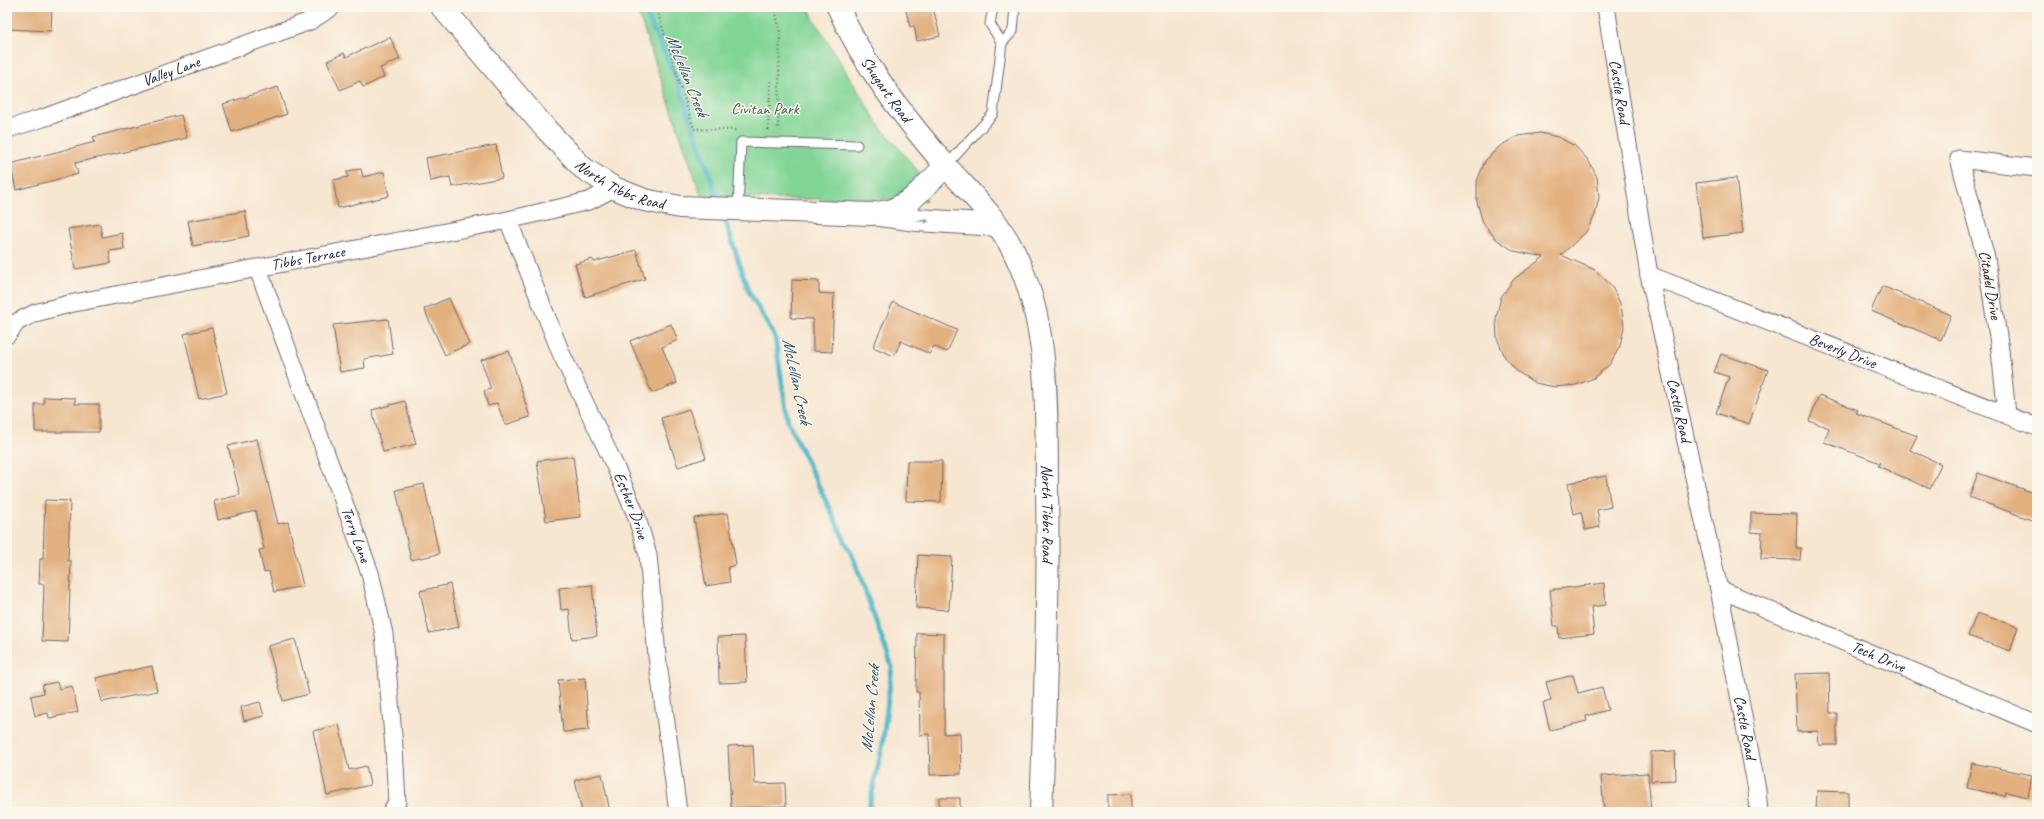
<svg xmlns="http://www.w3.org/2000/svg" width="2044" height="819" font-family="Caveat,sans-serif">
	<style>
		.green { fill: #82d597; stroke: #527c69 }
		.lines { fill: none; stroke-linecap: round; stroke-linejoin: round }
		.stream { stroke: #4fbacb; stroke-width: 5 }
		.building { fill: #e3b180 }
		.service-casing { stroke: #6d676f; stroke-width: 11 }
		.minor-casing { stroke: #6d676f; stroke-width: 19 }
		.tertiary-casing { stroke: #6d676f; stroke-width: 24 }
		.path { stroke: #6d676f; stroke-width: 2.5; stroke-dasharray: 1 3; stroke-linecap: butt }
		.service { stroke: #fff; stroke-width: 9 }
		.minor { stroke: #fff; stroke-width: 17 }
		.tertiary { stroke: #fff; stroke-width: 22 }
		.oneway { fill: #9c9ca7 }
		.labels { text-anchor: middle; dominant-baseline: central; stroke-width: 3; stroke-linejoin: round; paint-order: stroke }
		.street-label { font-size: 16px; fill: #22223b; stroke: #fbf7ec }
		.park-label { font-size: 16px; fill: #3f5857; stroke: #fbf7ec }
		.water-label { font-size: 17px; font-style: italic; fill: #32576d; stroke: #fbf7ec }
	</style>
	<rect width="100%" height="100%" fill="#fbf7ec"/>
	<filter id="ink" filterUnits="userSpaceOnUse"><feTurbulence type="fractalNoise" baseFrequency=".025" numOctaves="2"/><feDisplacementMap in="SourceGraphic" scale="8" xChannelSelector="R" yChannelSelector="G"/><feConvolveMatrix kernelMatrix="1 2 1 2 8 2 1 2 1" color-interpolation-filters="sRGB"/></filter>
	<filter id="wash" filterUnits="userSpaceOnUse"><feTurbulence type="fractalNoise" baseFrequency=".012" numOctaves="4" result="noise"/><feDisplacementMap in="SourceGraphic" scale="16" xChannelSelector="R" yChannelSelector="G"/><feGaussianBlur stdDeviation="0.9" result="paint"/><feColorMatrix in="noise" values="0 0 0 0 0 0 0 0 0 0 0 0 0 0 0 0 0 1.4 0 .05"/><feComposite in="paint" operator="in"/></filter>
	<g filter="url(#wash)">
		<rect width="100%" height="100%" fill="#f7e6d0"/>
		<polygon class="green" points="636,7 809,7 813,18 879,125 928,183 925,201 884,199 773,199 701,195"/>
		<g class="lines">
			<g class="stream">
				<polyline points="643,7 679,84 719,203"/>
				<polyline points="723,214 748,290 775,337 788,422 855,562 892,667 882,748 868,812"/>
			</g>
		</g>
		<g id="blocks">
			<g class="building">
				<polygon points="7,7 52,7 51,31 7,29"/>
				<polygon points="905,7 933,7 940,36 917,41 914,26 910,27"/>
				<polygon points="390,37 400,59 380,68 384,77 363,87 360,81 340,90 327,61 344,53 346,57"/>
				<polygon points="278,87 287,114 232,132 223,104"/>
				<polygon points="181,115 187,138 75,163 78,174 16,190 10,164 95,142 93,137"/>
				<polygon points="1540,133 1558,137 1575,146 1588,160 1597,177 1599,197 1595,215 1586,232 1561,255 1595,270 1611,285 1621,305 1624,327 1620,346 1610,364 1594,378 1576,385 1555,387 1535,383 1518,372 1505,357 1497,338 1496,318 1501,297 1514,279 1544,257 1514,251 1496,239 1483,223 1477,202 1477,181 1485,161 1500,146 1518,136"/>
				<polygon points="496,145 502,178 452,187 450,177 430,181 426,158"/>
				<polygon points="361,169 363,177 384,172 389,196 338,208 333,180 348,177 347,171"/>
				<polygon points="1736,178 1743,233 1703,238 1696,183"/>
				<polygon points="245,211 249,236 193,246 188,221"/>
				<polygon points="100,224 102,237 122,233 124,249 109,251 111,263 75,269 68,229"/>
				<polygon points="636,250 645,279 585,297 575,264 592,259 594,262"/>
				<polygon points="792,280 819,281 819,293 834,294 832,352 813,351 813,319 791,318"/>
				<polygon points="1882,286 1951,315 1941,340 1871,311"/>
				<polygon points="449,298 469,344 445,355 424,309"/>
				<polygon points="893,302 957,330 947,352 933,346 930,354 901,341 894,356 873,347"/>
				<polygon points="388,319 393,354 364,359 365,368 340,372 333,325"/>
				<polygon points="671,324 678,340 662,347 677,383 652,393 630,341"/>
				<polygon points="212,328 227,393 199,399 184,334"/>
				<polygon points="509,351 530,417 505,425 497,403 488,406 484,391 491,389 481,360"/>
				<polygon points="1721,354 1768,370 1749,424 1716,413 1729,377 1714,372"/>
				<polygon points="1819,395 1858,410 1856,413 1917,436 1910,450 1941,464 1930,489 1878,466 1880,463 1824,442 1829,428 1809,421"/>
				<polygon points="44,397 75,398 75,404 99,404 99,432 35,432 35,404 44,404"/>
				<polygon points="405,401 416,444 383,452 372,410"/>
				<polygon points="689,409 706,458 678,467 661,418"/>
				<polygon points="257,439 278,524 288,522 303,586 274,592 269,571 264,572 259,550 264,549 256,511 218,520 214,501 240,495 228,446"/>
				<polygon points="573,456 581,517 546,521 537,461"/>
				<polygon points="907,461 942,461 941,502 906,501"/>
				<polygon points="1978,473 2037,494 2037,522 1969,497"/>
				<polygon points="1606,476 1611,507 1597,510 1600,527 1585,530 1581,512 1574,514 1568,483"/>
				<polygon points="424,484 439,554 411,560 396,490"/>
				<polygon points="45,500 70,501 68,561 71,561 68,642 42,641 44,584 39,584 40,559 43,559"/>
				<polygon points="728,513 736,565 728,567 730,582 706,586 694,518"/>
				<polygon points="1751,513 1797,514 1796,548 1801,548 1800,560 1761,559 1762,533 1751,532"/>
				<polygon points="918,555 952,557 949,610 916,608"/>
				<polygon points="1604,583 1606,605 1591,607 1594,634 1559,638 1558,626 1554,626 1550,590"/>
				<polygon points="450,584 459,627 429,633 420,591"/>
				<polygon points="592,585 597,636 572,639 569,609 561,610 559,588"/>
				<polygon points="1977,613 2018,627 2010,651 1968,636"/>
				<polygon points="917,633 944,634 944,734 960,733 961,774 930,775 929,734 920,735 919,692 916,692"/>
				<polygon points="745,636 747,682 719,683 718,637"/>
				<polygon points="295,639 309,694 283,701 268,646"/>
				<polygon points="152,666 157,691 102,702 96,678"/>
				<polygon points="1829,673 1830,713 1837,713 1837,745 1819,745 1818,731 1797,732 1795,674"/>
				<polygon points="1573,675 1578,693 1602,687 1608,710 1586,716 1587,721 1550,730 1543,703 1551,701 1546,682"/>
				<polygon points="585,678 589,730 563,732 558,680"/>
				<polygon points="57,682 59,689 72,686 78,712 49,718 48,713 35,716 31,696 44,693 42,685"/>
				<polygon points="260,702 264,716 244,721 241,707"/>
				<polygon points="339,725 349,770 366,766 370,785 327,795 313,731"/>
				<polygon points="753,745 755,784 785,783 786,806 731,808 728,746"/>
				<polygon points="1675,751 1676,780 1651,781 1651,752"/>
				<polygon points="1972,763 2032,775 2028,797 2006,792 2005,796 1967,788"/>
				<polygon points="1648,773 1651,812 1604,812 1601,776"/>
				<polygon points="602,774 610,812 582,812 575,780"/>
				<polygon points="1817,791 1848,792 1848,812 1816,812"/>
				<polygon points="1131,794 1131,812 1108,812 1108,795"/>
				<rect x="939" y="798" width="21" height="14"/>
			</g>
		</g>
	</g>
	<g filter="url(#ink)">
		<use href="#blocks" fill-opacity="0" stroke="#6d676f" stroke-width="1"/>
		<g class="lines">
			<defs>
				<g id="service">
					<polyline points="993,7 990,24 1002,43"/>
					<polyline points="946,166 993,114 1002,43 1013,31 1015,7"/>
					<polyline points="738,209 741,142 857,145"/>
				</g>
				<g id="minor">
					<path id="s1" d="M1606,7l43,268 70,314 38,201 2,22"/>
					<path id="s2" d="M7,129l36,-11 267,-97 22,-14"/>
					<path id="s3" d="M508,220l53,133 54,113 21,49 12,40 9,101 21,156"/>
					<path id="s4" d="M258,269l112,304 14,61 10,113 3,55 -6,10"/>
					<path id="s5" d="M1649,275l388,152"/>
					<path id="s6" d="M7,335l10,-13 18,-9 34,-9 439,-84 81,-19 25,-13"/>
					<polyline points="2007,414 2000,350 1986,258 1959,159 2037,168"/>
					<path id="s7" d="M1719,589l318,135"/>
				</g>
				<g id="tertiary">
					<path id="s8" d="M442,7l103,121 38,40 31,20 30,12 36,7 191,7 22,-4 19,-11 34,-33"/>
					<path id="s9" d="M838,7c25,58 66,110 107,158 25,28 51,52 68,85 38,74 33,159 34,239 2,108 -2,215 -6,323"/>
					<polyline points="880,215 917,220 998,225"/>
				</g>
			</defs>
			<use href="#service" class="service-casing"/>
			<use href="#minor" class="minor-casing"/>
			<use href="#tertiary" class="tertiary-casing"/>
			<g class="path">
				<polyline points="656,7 694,129 737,130"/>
				<polyline points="775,7 780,32 778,128"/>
				<polyline points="768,130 771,79"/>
			</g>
			<use href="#service" class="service"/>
			<use href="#minor" class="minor"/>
			<use href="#tertiary" class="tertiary"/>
		</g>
		<defs><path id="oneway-solid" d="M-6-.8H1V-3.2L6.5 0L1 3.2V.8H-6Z"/></defs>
		<use class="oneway" href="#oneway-solid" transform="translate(923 221) rotate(3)"/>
	</g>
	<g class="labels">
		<g class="street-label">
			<text stroke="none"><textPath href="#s2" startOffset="174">Valley Lane</textPath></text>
			<text stroke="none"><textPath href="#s9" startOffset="96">Shugart Road</textPath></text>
			<text stroke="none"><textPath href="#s1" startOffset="86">Castle Road</textPath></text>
			<text stroke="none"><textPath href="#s8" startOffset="255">North Tibbs Road</textPath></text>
			<text stroke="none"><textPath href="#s6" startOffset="315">Tibbs Terrace</textPath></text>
			<text transform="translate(1990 285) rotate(80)">Citadel Drive</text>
			<text stroke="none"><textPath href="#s5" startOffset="208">Beverly Drive</textPath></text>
			<text stroke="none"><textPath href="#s1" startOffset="410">Castle Road</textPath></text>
			<text stroke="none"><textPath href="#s3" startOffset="311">Esther Drive</textPath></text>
			<text stroke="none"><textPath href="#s9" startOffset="569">North Tibbs Road</textPath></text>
			<text stroke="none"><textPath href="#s4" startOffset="283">Terry Lane</textPath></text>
			<text stroke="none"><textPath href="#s7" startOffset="173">Tech Drive</textPath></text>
			<text stroke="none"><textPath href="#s1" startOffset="734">Castle Road</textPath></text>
		</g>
		<g class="park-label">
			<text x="765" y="109">Civitan Park</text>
		</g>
		<g class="water-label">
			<text transform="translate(687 75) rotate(68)">McLellan Creek</text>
			<text transform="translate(797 381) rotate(78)">McLellan Creek</text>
			<text transform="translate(870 709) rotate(-85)">McLellan Creek</text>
		</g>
	</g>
	<rect width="2044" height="819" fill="none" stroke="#fbf7ec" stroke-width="24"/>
</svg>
